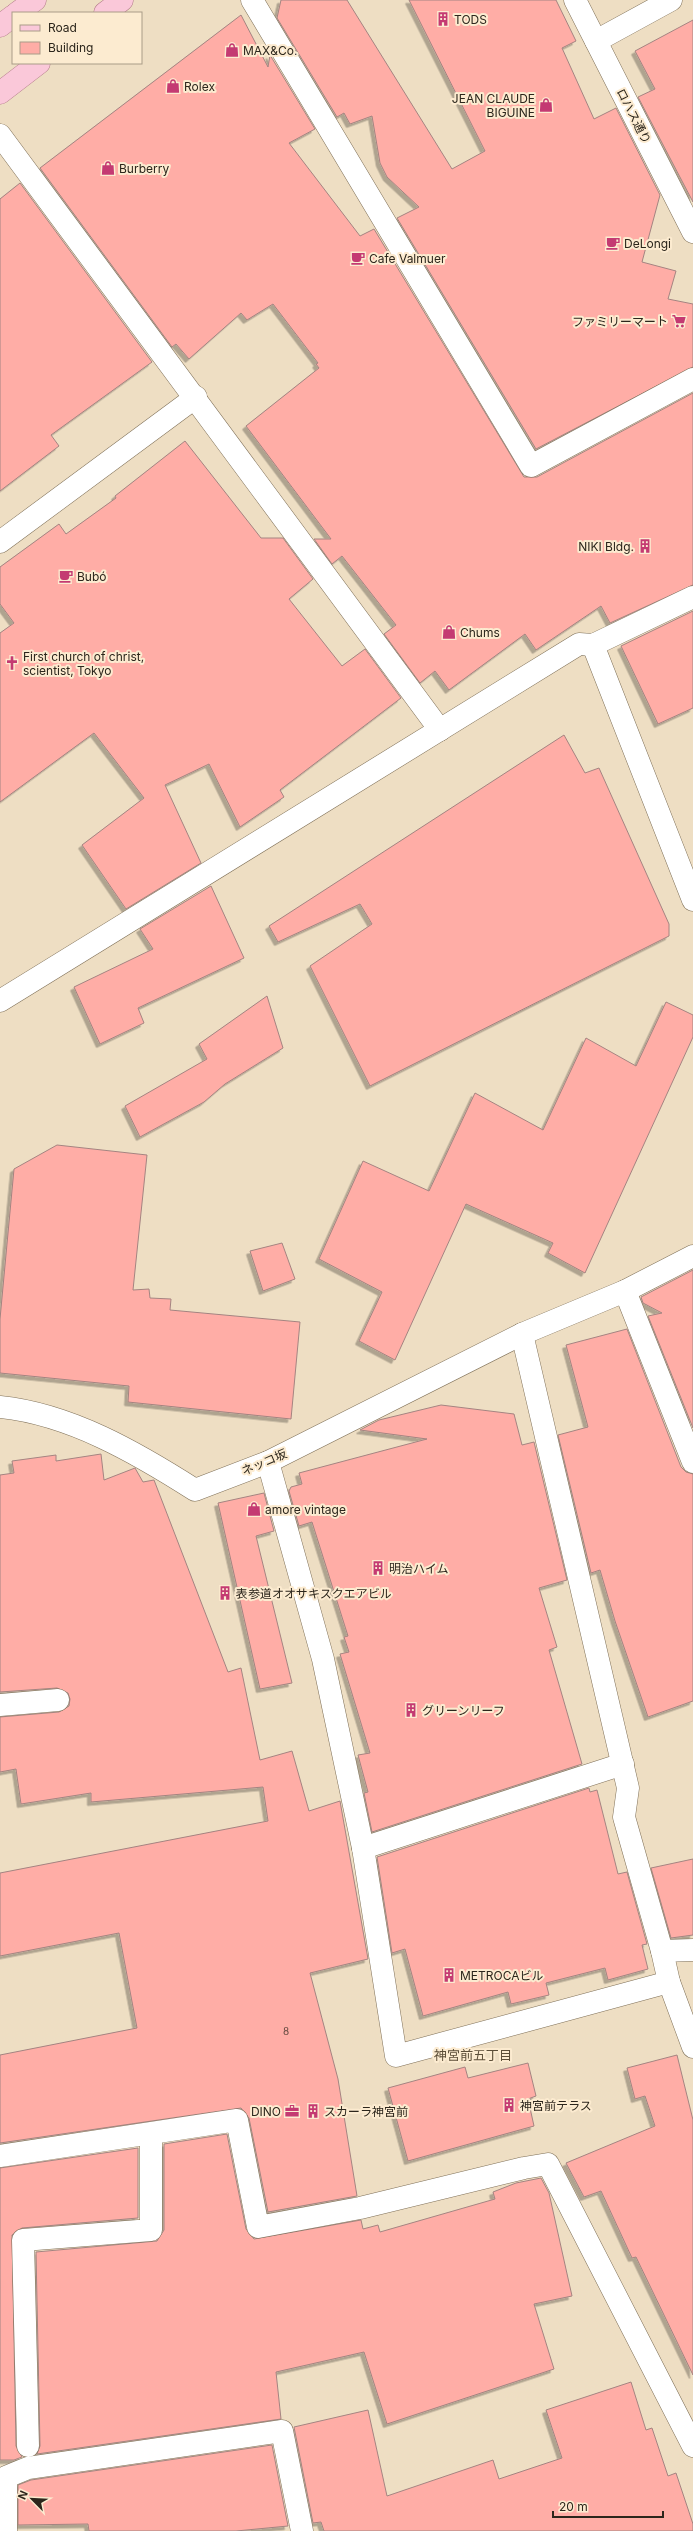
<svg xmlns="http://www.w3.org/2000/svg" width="693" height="2531" font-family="Inter,'Noto Sans JP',sans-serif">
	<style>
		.building { fill: #ffada6; stroke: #a48481; filter: url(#shadow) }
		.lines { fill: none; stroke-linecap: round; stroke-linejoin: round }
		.minor-casing { stroke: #7f7058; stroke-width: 23 }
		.major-casing { stroke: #af7886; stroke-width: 23 }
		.minor { stroke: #fff; stroke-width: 22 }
		.major { stroke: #fac8d9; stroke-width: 22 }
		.labels { text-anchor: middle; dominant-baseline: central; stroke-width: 4; stroke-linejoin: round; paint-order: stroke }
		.number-label { font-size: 10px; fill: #61483e }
		.poi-label { font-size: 12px; fill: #2c261c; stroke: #fcebd0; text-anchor: start }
		.street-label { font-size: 12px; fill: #2c261c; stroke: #fcebd0 }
		.neighbourhood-label { font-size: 13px; fill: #5c4e38; stroke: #fcebd0 }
	</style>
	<defs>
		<filter id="shadow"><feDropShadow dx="-3.5" dy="3.5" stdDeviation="0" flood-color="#0004"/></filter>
	</defs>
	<rect width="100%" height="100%" fill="#eedec3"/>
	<g class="building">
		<polygon points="281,0 347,0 452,169 485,151 409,0 556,0 576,41 562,48 594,119 616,108 660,195 642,262 676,271 668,299 693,304 693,367 536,449 397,218 419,207 387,177 380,163 372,116 350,124 344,113 337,117 277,18"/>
		<polygon points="241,15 268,67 270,55 315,129 289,143 360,236 374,229 524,477 537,477 693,393 693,585 610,623 601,606 536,650 525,634 449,690 435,671 420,683 384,634 396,625 342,556 332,564 314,539 331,539 246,426 319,368 316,364 318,363 273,304 247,320 241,313 189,359 176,344 172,347 40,168"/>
		<polygon points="693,20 693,202 638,97 655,89 635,51"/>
		<polygon points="20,183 152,362 51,435 59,446 0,491 0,199"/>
		<polygon points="185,441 261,538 283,538 313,579 289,599 342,666 365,649 401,698 280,790 284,797 240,827 209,764 165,785 201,863 126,909 82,845 144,798 94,733 0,802 0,633 14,623 0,604 0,567 59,524 66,534 116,498 115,496"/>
		<polygon points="693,611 693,708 658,724 621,646"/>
		<polygon points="564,735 585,773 599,768 669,924 669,936 370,1086 310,966 372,924 360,904 278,942 269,926"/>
		<polygon points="211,886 244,958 138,1008 144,1023 100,1044 74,987 153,949 140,929"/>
		<polygon points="267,996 283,1048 225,1084 204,1102 140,1137 125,1106 207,1059 199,1044"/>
		<polygon points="666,1002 693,1015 693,1037 585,1273 548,1253 553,1243 466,1204 395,1360 359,1341 382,1292 319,1259 363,1161 429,1191 475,1093 543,1130 586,1038 636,1066"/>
		<polygon points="57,1145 147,1155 133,1290 149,1289 150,1298 171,1299 170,1310 300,1322 291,1419 128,1402 129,1386 0,1373 0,1319 14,1169"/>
		<polygon points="282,1243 295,1279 263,1291 250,1251"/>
		<polygon points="693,1270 693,1428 648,1316 662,1313 643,1303 641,1297"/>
		<polygon points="627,1329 681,1467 686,1472 693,1474 693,1701 648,1717 615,1621 600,1570 591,1573 558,1435 588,1427 566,1345"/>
		<polygon points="441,1405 514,1414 522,1445 534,1442 567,1580 539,1588 557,1647 549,1650 582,1764 372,1832 364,1793 368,1792 358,1755 370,1753 340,1654 349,1652 344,1637 348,1636 312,1522 299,1526 289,1491 291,1487 302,1484 299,1473 427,1439 360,1430 379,1420"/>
		<polygon points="101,1454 104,1480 135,1468 143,1482 154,1480 228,1672 241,1668 260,1760 292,1751 309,1811 340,1801 368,1959 310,1973 338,2079 357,2196 268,2212 249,2118 241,2108 0,2143 0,2055 137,2028 119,1933 0,1956 0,1873 268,1821 263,1787 91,1802 91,1793 21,1804 16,1769 0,1772 0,1717 59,1712 69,1706 70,1699 68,1693 57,1688 0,1692 0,1475 14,1473 12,1461 56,1455 56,1461"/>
		<polygon points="264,1493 274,1531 256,1536 292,1683 260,1689 218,1503"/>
		<polygon points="589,1788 590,1792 597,1790 618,1874 627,1872 647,1944 642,1945 648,1969 608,1980 605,1968 546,1983 549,1995 511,2004 508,1992 423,2016 405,1949 392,1953 377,1857"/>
		<polygon points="693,1859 693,1935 671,1938 651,1868"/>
		<polygon points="677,2055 693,2120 693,2375 636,2257 632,2258 601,2191 584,2197 566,2163 655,2126 645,2096 635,2099 627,2068"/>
		<polygon points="528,2063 536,2096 528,2099 534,2126 408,2161 388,2088 465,2067 468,2078"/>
		<polygon points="227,2134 246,2229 254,2239 361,2220 363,2229 378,2225 380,2232 495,2199 493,2192 516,2183 541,2178 549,2193 572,2296 534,2304 554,2369 387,2424 364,2352 276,2372 281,2419 37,2454 40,2446 36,2252 157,2241 164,2230 164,2144"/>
		<polygon points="138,2148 138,2218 22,2228 12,2235 16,2446 22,2457 14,2460 0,2460 0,2168"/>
		<polygon points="631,2382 646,2430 652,2428 668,2476 676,2473 693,2524 693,2531 324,2531 321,2522 313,2523 294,2427 368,2410 387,2496 493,2460 499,2479 562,2458 546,2410"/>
		<polygon points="272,2445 288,2526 236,2531 89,2531 88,2524 18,2525 18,2485 31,2480"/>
	</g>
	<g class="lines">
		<defs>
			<g id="minor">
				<polyline points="252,0 531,466 693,379"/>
				<polyline points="575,0 693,232"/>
				<polyline points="596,41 671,0"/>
				<polyline points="0,135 440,730"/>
				<polyline points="0,542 196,397"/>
				<polyline points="593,645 693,900"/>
				<polyline points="0,1001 579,644 593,645 693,597"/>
				<polyline points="625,1291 693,1462"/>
				<polyline points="522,1334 628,1788 624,1817 662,1951 669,1982 693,2047"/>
				<path d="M0,1407c70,7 137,46 195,83l73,-28 254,-128 103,-43 68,-35"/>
				<polyline points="268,1462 323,1659 363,1848 396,2056 669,1982"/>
				<polyline points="0,1705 58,1700"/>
				<polyline points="363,1848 623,1764"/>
				<polyline points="662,1951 693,1950"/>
				<polyline points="0,2156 237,2120 258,2227 360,2208 524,2168 548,2164 693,2446"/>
				<polyline points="28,2446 23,2240 151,2230 151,2135"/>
				<polyline points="6,2531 6,2477 28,2468 282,2431 302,2531"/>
			</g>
			<g id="major">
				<polyline points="17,13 35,0"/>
				<polyline points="105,13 122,0"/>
				<polyline points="0,26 13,16"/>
				<polyline points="0,93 39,63"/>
			</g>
		</defs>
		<use href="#minor" class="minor-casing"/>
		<use href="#major" class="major-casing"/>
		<use href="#minor" class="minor"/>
		<use href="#major" class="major"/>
	</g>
	<defs>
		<symbol id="building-bare" viewBox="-9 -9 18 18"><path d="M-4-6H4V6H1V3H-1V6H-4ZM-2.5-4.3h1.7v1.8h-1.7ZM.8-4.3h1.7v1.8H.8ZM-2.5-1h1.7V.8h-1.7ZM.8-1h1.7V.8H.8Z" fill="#c43a72" stroke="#fcebd0" stroke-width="2.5" paint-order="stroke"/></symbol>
		<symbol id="shop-bare" viewBox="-9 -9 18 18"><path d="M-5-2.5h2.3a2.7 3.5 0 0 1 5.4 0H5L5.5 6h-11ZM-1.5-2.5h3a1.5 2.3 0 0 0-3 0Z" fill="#c43a72" stroke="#fcebd0" stroke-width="2.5" paint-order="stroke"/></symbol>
		<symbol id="cafe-bare" viewBox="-9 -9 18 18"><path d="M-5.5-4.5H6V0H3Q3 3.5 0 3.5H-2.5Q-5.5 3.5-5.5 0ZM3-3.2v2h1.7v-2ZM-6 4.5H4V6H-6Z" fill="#c43a72" stroke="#fcebd0" stroke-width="2.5" paint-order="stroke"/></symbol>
		<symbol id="supermarket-bare" viewBox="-9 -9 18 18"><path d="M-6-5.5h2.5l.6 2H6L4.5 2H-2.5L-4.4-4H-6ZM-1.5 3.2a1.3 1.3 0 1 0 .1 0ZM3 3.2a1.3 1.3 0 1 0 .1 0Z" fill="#c43a72" stroke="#fcebd0" stroke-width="2.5" paint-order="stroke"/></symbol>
		<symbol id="church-bare" viewBox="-9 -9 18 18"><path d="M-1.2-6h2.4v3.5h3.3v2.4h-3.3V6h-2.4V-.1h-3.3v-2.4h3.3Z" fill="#c43a72" stroke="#fcebd0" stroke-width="2.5" paint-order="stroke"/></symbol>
		<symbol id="office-bare" viewBox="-9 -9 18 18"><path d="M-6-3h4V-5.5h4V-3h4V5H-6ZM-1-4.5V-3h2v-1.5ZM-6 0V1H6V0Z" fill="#c43a72" stroke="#fcebd0" stroke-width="2.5" paint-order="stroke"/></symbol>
	</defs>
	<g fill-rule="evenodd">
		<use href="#building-bare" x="433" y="9" width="20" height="20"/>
		<use href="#shop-bare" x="222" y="40" width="20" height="20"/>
		<use href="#shop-bare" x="163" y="76" width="20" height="20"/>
		<use href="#shop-bare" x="536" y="95" width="20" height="20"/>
		<use href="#shop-bare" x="98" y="158" width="20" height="20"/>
		<use href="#cafe-bare" x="603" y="233" width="20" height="20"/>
		<use href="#cafe-bare" x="348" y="248" width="20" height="20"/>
		<use href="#supermarket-bare" x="669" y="311" width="20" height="20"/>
		<use href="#building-bare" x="635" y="536" width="20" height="20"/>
		<use href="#cafe-bare" x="56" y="566" width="20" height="20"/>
		<use href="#shop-bare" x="439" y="622" width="20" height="20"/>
		<use href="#church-bare" x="2" y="653" width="20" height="20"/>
		<use href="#shop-bare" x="244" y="1499" width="20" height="20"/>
		<use href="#building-bare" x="368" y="1558" width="20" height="20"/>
		<use href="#building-bare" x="215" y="1583" width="20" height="20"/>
		<use href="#building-bare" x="401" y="1700" width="20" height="20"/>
		<use href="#building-bare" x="439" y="1965" width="20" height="20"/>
		<use href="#building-bare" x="499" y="2095" width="20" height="20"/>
		<use href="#office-bare" x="282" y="2101" width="20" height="20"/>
		<use href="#building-bare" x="303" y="2101" width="20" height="20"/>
	</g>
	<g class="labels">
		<g class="number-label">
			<text x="286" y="2031">8</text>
		</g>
		<g class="poi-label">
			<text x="454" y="19">TODS</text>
			<text x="243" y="50">MAX&amp;Co.</text>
			<text x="184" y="86">Rolex</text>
			<text x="535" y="98" text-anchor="end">JEAN CLAUDE<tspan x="535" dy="14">BIGUINE</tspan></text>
			<text x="119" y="168">Burberry</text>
			<text x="624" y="243">DeLongi</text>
			<text x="369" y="258">Cafe Valmuer</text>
			<text x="668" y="321" text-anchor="end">ファミリーマート</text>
			<text x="634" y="546" text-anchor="end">NIKI Bldg.</text>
			<text x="77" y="576">Bubó</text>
			<text x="460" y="632">Chums</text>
			<text x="23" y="656">First church of christ,<tspan x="23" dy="14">scientist, Tokyo</tspan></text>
			<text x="265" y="1509">amore vintage</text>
			<text x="389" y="1568">明治ハイム</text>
			<text x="236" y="1593">表参道オオサキスクエアビル</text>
			<text x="422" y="1710">グリーンリーフ</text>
			<text x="460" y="1975">METROCAビル</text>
			<text x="520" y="2105">神宮前テラス</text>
			<text x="281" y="2111" text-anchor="end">DINO</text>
			<text x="324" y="2111">スカーラ神宮前</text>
		</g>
		<g class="street-label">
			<text transform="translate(634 116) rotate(63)">ロハス通り</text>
			<text transform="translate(264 1462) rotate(-23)">ネッコ坂</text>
		</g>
		<g class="neighbourhood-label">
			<text x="473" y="2055">神宮前五丁目</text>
		</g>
	</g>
	<rect x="12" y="12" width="130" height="52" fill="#fcebd0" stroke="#a99c88"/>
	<rect x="20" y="25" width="20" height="6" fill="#fac8d9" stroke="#a99c88"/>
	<text x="48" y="32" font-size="12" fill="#2c261c">Road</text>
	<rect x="20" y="42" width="20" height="12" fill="#ffada6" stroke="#a99c88"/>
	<text x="48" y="52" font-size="12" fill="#2c261c">Building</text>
	<g transform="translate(32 2499) rotate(294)" stroke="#fcebd0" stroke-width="3" paint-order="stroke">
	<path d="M0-3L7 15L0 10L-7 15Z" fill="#2c261c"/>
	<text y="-6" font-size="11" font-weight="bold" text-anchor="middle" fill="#2c261c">N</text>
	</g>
	<path d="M553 2511v6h110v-6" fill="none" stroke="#2c261c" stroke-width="2"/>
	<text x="559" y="2511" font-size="12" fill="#2c261c" stroke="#fcebd0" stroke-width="3" paint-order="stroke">20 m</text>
</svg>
